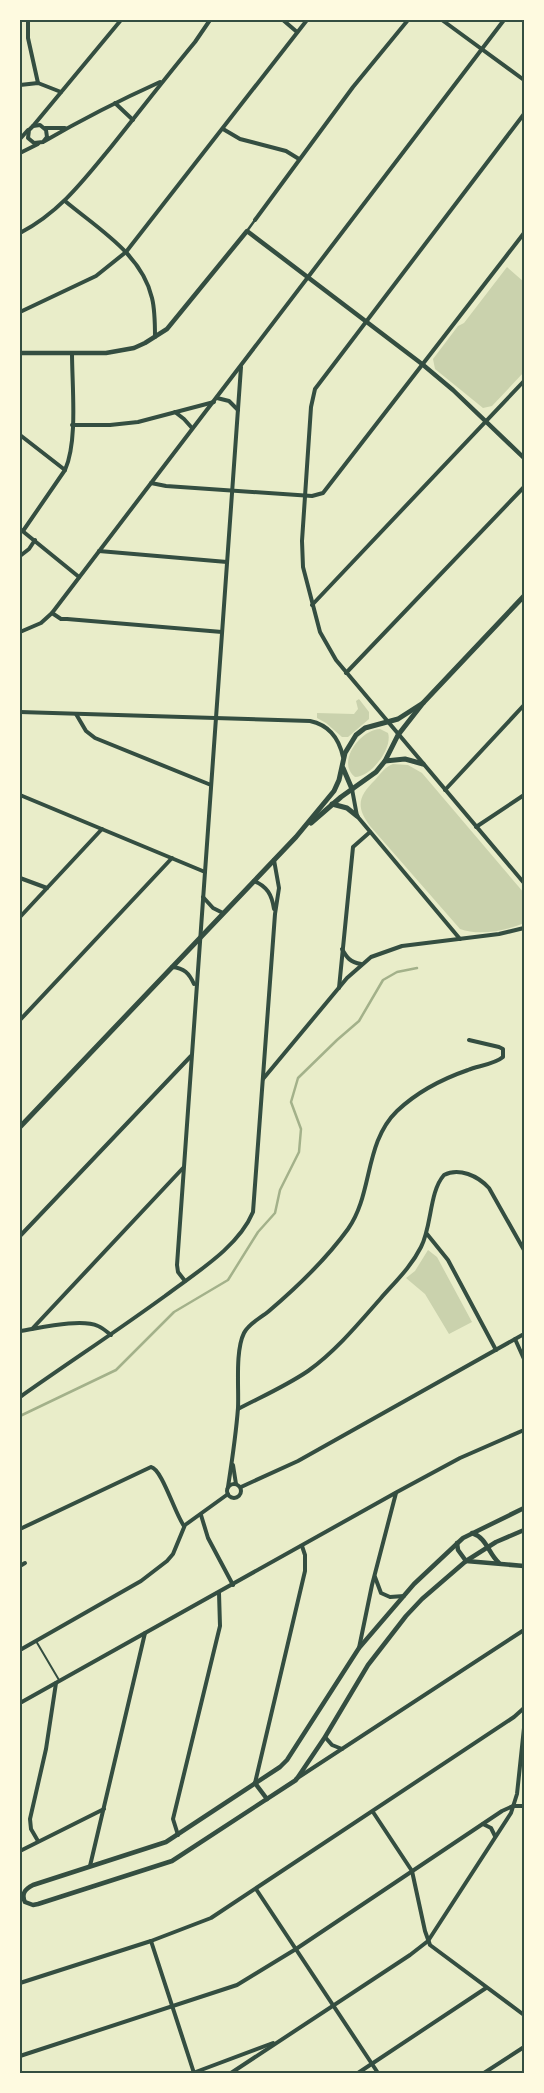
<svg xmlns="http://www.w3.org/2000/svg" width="544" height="2093" font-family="'Fira Sans Condensed',sans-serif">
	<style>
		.green { fill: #cad2ad }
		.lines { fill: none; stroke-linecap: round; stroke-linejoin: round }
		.stream { stroke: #a3b18a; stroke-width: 2.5 }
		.service { stroke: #344e41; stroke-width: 2 }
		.pedestrian { stroke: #344e41; stroke-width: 2.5 }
		.minor { stroke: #344e41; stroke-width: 4 }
		.tertiary { stroke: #344e41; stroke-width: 4.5 }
		.secondary { stroke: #344e41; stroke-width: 5 }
		.neatline { fill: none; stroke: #344e41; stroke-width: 2 }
	</style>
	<rect width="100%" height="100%" fill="#e9edc9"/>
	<g class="green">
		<polygon points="507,267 524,282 524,372 492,406 483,408 435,369 433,359 458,326 464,323"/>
		<polygon points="359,699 369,712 369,719 348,737 342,737 326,723 317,718 317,713 354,714 358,709 356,701"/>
		<path d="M380,729l8,4c5,15 -17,44 -33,44 -19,-15 5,-47 25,-48z"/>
		<path d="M393,764l15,1 14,8 102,120v30c-18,8 -45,13 -64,6l-90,-103c-15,-20 -11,-30 5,-46 6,-7 10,-13 18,-16z"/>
		<polygon points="428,1250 437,1257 472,1322 449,1334 425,1294 406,1278 415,1271"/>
	</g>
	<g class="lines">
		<polyline class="stream" points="20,1416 116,1370 174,1312 228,1280 258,1232 275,1213 280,1190 299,1152 301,1129 291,1102 298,1078 337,1040 359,1021 383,980 397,972 417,968"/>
		<polyline class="service" points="36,1641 59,1680"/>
		<polyline class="pedestrian" points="247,231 255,220"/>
		<g class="minor">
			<polyline points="28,20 28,38 38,83"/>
			<polyline points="283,20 297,32"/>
			<polyline points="442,20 524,80"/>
			<polyline points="20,85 38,83 61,92"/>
			<polyline points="115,103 133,120"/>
			<polyline points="524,114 315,389 311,407 302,541 303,567 320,632 336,660 524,883"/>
			<polyline points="33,126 121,20"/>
			<polyline points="45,128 65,128"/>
			<polyline points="223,129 240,139 286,151 299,159"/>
			<polyline points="20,139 28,130"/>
			<path d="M43,142l4,-5 -1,-7 -6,-5 -7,1 -4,4 -1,8 6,5 9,-1c38,-22 77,-42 117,-60"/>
			<polyline points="20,153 38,144"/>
			<path d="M65,201c32,27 77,53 87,97 3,12 3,26 3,39"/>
			<polyline points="255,220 353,87 408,20"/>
			<path d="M20,233c40,-21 63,-52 91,-86 28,-35 55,-70 84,-105l15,-22"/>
			<polyline points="20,312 96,276 126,252 307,20"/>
			<polyline points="217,398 229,401 238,410"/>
			<polyline points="175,412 184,419 192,428"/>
			<polyline points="72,425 110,425 138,422 214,402"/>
			<polyline points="20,435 65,470"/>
			<polyline points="151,483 166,486 312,496 323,493 524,233"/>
			<polyline points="20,529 79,577"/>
			<path d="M23,531l42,-61c13,-29 7,-84 7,-117"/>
			<polyline points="99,551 227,562"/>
			<polyline points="20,556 29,549 35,540"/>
			<polyline points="312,605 524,381"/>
			<polyline points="52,613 61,619 67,619 222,632"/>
			<polyline points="20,632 41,623 52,613 504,20"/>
			<polyline points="346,673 524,487"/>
			<path d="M20,712l290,9c19,4 29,17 33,36"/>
			<polyline points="76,714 86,731 95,738 211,785"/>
			<polyline points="352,789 357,816 460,939"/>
			<polyline points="445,790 524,705"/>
			<polyline points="20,795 205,872"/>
			<polyline points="476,827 524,795"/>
			<polyline points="20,878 47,888"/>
			<path d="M254,881c13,5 18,14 20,28"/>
			<polyline points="203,897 213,908 223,913"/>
			<polyline points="20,917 102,829"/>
			<path d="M342,949c5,9 8,13 19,15"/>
			<path d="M172,967c12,1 17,6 22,17"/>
			<polyline points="339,988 353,847 370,832"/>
			<polyline points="20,1020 172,858"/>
			<polyline points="263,1079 347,978 371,957 402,946 499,934 524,928"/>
			<polyline points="427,1234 448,1260 496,1350"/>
			<polyline points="20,1236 191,1056"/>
			<path d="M185,1281l-7,-9 -1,-7c19,-300 43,-599 64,-898"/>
			<polyline points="32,1329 183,1168"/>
			<path d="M20,1331c20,-3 61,-13 78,-5 5,2 9,6 13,9"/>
			<polyline points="515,1339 524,1359"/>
			<path d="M20,1397c48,-34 97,-66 145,-101 30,-23 73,-48 88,-84l22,-298 4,-26 -5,-28"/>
			<path d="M238,1409c23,-12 48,-23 70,-38 28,-20 51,-48 73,-73 15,-17 30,-31 40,-51 11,-21 8,-55 23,-72 15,-8 34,1 45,13l35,62"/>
			<polyline points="233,1465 236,1484"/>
			<circle cx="234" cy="1491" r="7"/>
			<path d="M228,1487c4,-26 8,-52 10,-79 1,-20 -3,-57 6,-75 5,-10 17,-15 25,-22 27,-23 58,-53 79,-82 25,-35 16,-86 49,-118 20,-19 45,-32 71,-41 10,-4 27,-6 35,-13v-8l-4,-2 -30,-7"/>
			<polyline points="241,1487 298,1461 524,1334"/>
			<polyline points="201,1515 208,1538 233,1585"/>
			<path d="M20,1529l131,-62c11,2 24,47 33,59"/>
			<polyline points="20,1566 25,1563"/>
			<polyline points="375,1577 381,1593 390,1597 404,1596"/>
			<polyline points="359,1648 372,1585 396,1493"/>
			<polyline points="20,1650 141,1581 167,1561 173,1554 185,1525 228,1494"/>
			<polyline points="20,1703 397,1492 460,1458 524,1430"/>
			<polyline points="325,1737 332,1745 342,1749"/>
			<polyline points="296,1779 524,1630"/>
			<polyline points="255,1783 305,1571 305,1555 302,1546"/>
			<polyline points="373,1812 412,1871 425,1931 430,1945 524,2015"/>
			<polyline points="483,1824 491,1828 495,1836"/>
			<polyline points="178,1835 173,1819 220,1626 219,1593"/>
			<polyline points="38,1841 31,1829 30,1819 46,1749 56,1683"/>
			<polyline points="20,1851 104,1809"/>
			<polyline points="90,1866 145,1633"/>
			<polyline points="256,1889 378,2073"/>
			<polyline points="151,1941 194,2073"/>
			<polyline points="20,1983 151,1941 211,1918 514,1717 524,1708"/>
			<polyline points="20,2056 237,1985 296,1949 502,1811 513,1806 524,1806"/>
			<polyline points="193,2073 273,2043"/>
			<polyline points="231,2073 410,1955 428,1941 511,1813 517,1794 524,1728"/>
			<polyline points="358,2073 486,1988"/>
			<polyline points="484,2073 524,2047"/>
		</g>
		<g class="tertiary">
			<polyline points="20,353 106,353 134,348 145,343 167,329 247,231 422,364 453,390 524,458"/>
			<path d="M524,1508l-61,30 -49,46 -55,64 -72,112 -7,7 -114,75 -133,43c-8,4 -12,9 -8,17l8,3 5,-1 134,-43 124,-81 29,-43 43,-72 38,-49 16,-17 44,-38 30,-19 28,-12"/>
			<path d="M472,1533c15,5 16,20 27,30"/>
			<polyline points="457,1543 458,1550 466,1561"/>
			<polyline points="466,1561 524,1566"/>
			<polyline points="255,1783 267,1799"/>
		</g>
		<g class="secondary">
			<polyline points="385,761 405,759 423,764"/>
			<polyline points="343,768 352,789"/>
			<polyline points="332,804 347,808 357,816"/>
			<polyline points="311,823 341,797 376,772 385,761 398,735 423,703 524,596"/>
			<polyline points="20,1127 296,837 334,791 339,780 345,753 356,735 365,728 398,719 423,703"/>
		</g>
	</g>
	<rect width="544" height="2093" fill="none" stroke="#fefae0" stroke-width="42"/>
	<rect x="21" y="21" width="502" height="2051" class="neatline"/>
</svg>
